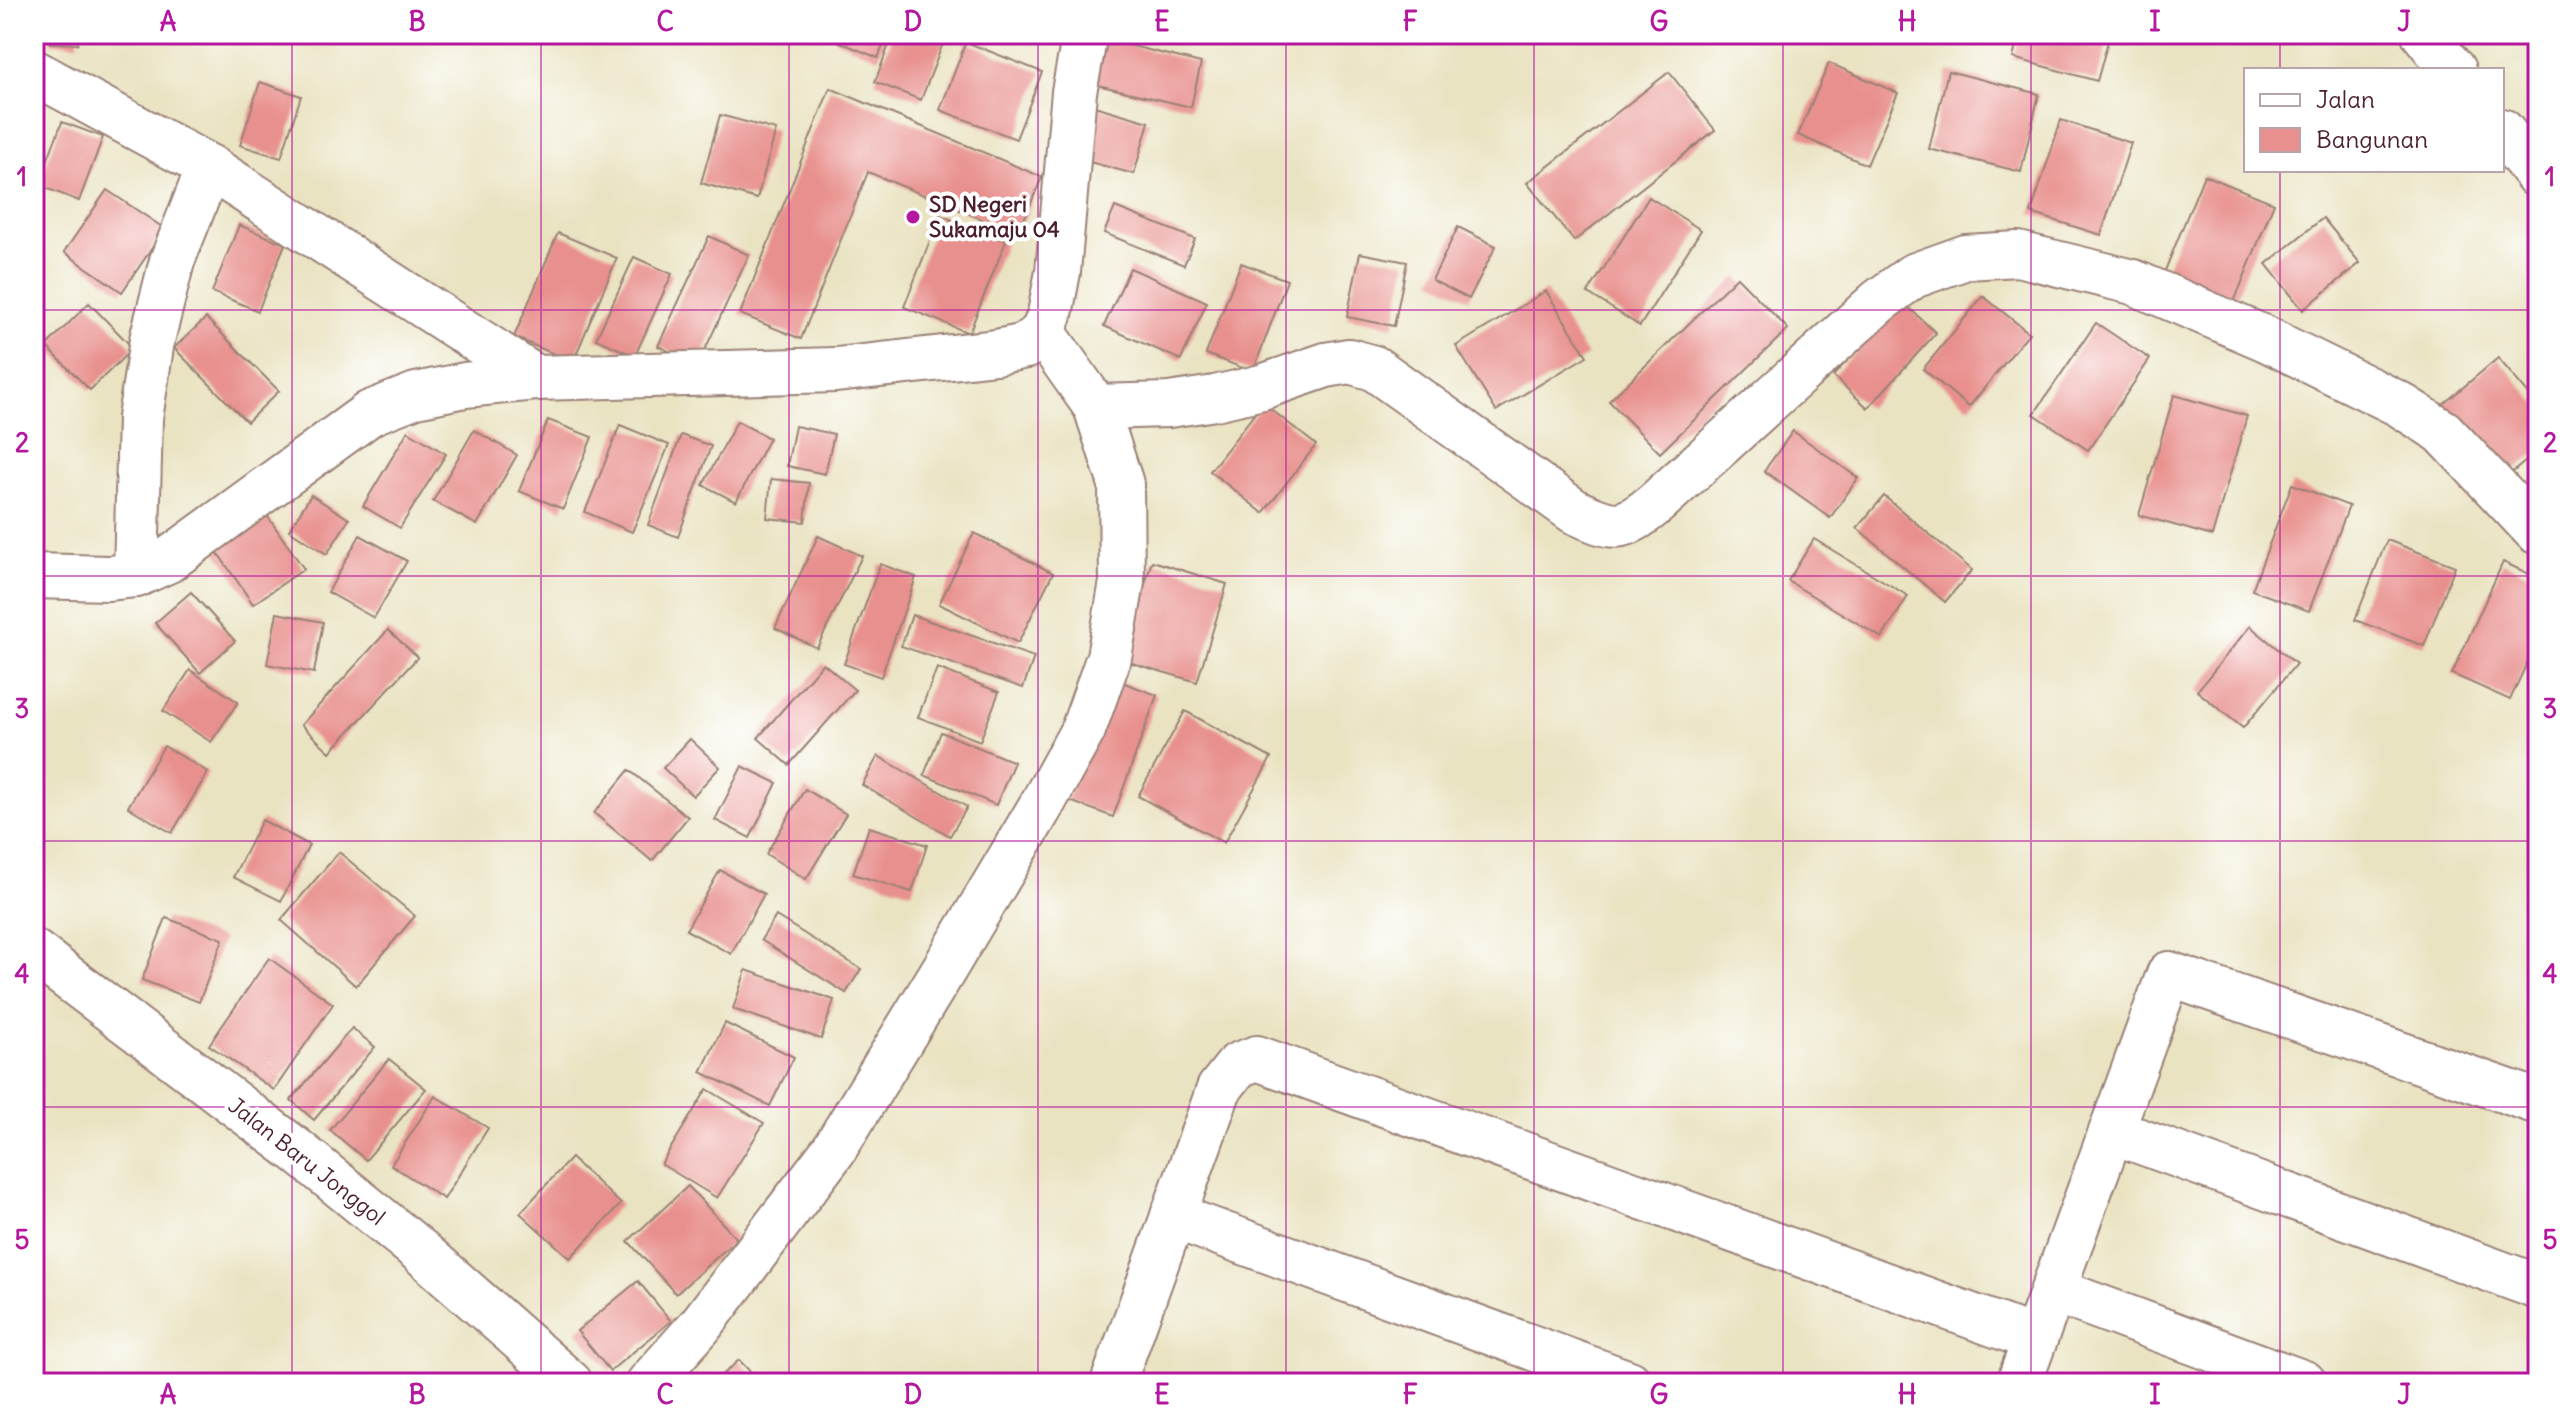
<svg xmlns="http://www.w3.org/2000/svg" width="2572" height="1417" font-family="Delius,sans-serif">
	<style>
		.building { fill: #e8908d }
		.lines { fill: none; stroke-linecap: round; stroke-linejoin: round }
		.minor-casing { stroke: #9a8176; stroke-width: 48 }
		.major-casing { stroke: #9a8176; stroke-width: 48 }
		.minor { stroke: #fff; stroke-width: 44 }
		.major { stroke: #fff; stroke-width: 44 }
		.grid { fill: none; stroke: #b5179e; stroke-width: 2; stroke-opacity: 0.55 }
		.poi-dot { fill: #b5179e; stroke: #fff; stroke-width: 3 }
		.labels { text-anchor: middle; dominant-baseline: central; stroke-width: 8; stroke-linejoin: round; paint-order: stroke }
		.poi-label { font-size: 22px; font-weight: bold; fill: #4a1f2b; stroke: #fff; text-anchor: start }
		.street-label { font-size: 22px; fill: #4a1f2b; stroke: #fff }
		.neatline { fill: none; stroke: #b5179e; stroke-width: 3 }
		.grid-label { font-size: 26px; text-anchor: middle; font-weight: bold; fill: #b5179e }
	</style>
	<rect width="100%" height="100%" fill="#fff"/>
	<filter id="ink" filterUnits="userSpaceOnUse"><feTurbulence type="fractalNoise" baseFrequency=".0125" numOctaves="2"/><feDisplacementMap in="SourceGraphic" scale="16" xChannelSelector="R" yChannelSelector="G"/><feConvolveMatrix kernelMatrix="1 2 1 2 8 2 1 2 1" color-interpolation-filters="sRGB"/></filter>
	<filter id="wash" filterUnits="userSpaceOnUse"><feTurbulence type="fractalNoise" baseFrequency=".006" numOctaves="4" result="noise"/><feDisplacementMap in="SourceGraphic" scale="32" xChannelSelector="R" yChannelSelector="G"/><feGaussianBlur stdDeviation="1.8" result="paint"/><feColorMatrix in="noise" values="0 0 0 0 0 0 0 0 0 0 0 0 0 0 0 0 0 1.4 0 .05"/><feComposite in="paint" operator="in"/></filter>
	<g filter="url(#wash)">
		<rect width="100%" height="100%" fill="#eae3c2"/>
		<g id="blocks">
			<g class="building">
				<polygon points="50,34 78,34 78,44 50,43"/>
				<polygon points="838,34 888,34 878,58 835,40"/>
				<polygon points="893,34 935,34 945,38 921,100 875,82"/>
				<polygon points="1145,34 1179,34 1175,45"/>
				<polygon points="2019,34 2110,34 2097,81 2013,58"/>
				<polygon points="1100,38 1201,63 1191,107 1089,83"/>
				<polygon points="966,42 1042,72 1016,139 940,110"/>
				<polygon points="1829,63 1898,93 1867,165 1798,135"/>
				<polygon points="1948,71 2039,94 2021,172 1929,149"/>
				<polygon points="1669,72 1715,130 1574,241 1527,183"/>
				<polygon points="34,82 50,87 35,136 34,136"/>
				<polygon points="260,82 301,96 281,158 240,145"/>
				<polygon points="830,88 1042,177 1018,234 868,172 801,339 740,314"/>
				<polygon points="1091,105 1149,122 1134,174 1075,158"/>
				<polygon points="720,115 776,130 757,199 701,183"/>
				<polygon points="2061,120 2131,143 2101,235 2031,213"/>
				<polygon points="62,122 103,137 79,201 38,185"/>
				<polygon points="2204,175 2274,203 2234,302 2164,273"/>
				<polygon points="107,190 165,229 122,292 64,252"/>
				<polygon points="1649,197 1701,230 1640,326 1588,293"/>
				<polygon points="1115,207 1195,239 1184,265 1104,233"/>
				<polygon points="940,215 1006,241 969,333 904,307"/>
				<polygon points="2323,218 2360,263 2303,310 2266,264"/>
				<polygon points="239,225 285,244 258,311 212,292"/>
				<polygon points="1458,227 1496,246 1469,299 1432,280"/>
				<polygon points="558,233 617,258 573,362 514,337"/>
				<polygon points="709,236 749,255 698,365 658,346"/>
				<polygon points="1360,253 1407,262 1394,326 1347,317"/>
				<polygon points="634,257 672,274 635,356 596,339"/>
				<polygon points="1241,263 1287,280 1253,372 1206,354"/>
				<polygon points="1130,268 1207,302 1181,360 1104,326"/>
				<polygon points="1737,277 1788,329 1660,453 1609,401"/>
				<polygon points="1546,291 1587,356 1496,411 1456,346"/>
				<polygon points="1983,296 2029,333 1969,407 1923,369"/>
				<polygon points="1902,301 1936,333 1868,408 1833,376"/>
				<polygon points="89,303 133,348 90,390 46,346"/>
				<polygon points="206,318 279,391 247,422 174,348"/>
				<polygon points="2096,323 2150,359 2088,450 2034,414"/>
				<polygon points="2498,358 2538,405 2538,451 2497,485 2435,411"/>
				<polygon points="2174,395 2247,416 2212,536 2139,515"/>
				<polygon points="1263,403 1316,445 1263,513 1210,471"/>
				<polygon points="548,420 592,437 563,509 519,491"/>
				<polygon points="737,421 769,438 736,502 703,485"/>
				<polygon points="620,425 669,445 632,532 585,512"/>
				<polygon points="795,426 834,434 825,474 787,466"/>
				<polygon points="474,430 517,455 477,525 433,501"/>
				<polygon points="408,431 446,454 400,528 363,506"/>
				<polygon points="1793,431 1858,478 1830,518 1764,471"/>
				<polygon points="681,435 711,446 678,537 648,525"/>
				<polygon points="771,479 809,483 805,522 767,518"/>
				<polygon points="2292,484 2349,506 2309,611 2252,590"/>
				<polygon points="311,495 349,519 327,554 289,530"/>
				<polygon points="1884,496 1972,570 1945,602 1857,528"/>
				<polygon points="266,514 304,569 253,604 215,549"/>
				<polygon points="974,533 1053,573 1018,643 939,604"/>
				<polygon points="360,535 407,561 374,618 328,592"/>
				<polygon points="818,536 862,556 817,648 775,628"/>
				<polygon points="1814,539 1908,596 1882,638 1788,581"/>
				<polygon points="2387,540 2455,566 2424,646 2355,620"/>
				<polygon points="1152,561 1227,584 1197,682 1122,660"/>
				<polygon points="2503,562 2538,578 2538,639 2510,700 2452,674"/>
				<polygon points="880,564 916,577 881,677 844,664"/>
				<polygon points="191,592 235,641 200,673 155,623"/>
				<polygon points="277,613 323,622 314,673 267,664"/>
				<polygon points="912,615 1034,657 1023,688 901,646"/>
				<polygon points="2250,626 2296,664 2243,728 2197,691"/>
				<polygon points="388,630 418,657 330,752 301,725"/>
				<polygon points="823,663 855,690 789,765 758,738"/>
				<polygon points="937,668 999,692 980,741 918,717"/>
				<polygon points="190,670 238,702 211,742 163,711"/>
				<polygon points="1111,678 1157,695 1113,817 1067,800"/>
				<polygon points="1185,711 1271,758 1224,843 1138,796"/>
				<polygon points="941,732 1014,762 996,805 924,775"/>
				<polygon points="690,739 720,767 693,796 663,768"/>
				<polygon points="164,746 208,772 172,833 128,807"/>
				<polygon points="878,756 967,807 950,836 862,785"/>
				<polygon points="742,766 777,783 750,838 715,820"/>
				<polygon points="629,770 688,817 652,861 594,813"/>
				<polygon points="805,789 846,814 806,879 766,854"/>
				<polygon points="262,820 309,845 281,901 233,877"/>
				<polygon points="869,827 927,845 912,892 853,874"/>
				<polygon points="339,852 415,916 356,986 281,920"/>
				<polygon points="720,870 764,894 731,954 686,930"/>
				<polygon points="776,916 861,969 846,993 761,940"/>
				<polygon points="166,918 223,939 199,1002 142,980"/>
				<polygon points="269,958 333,1004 274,1090 209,1045"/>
				<polygon points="746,970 834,1000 821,1039 733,1009"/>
				<polygon points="725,1023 794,1057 770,1106 701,1072"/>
				<polygon points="352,1028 375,1047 314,1120 291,1100"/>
				<polygon points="389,1059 426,1089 366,1160 330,1130"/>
				<polygon points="707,1089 764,1123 717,1198 661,1164"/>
				<polygon points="435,1096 488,1128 444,1199 391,1165"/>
				<polygon points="571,1158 621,1204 570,1258 520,1213"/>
				<polygon points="688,1186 737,1239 676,1294 628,1241"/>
				<polygon points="638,1281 671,1321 610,1371 577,1331"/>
				<polygon points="739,1360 761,1383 714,1383"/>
			</g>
		</g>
	</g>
	<g filter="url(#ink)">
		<use href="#blocks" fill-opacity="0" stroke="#9a8176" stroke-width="2"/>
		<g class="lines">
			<defs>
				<g id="minor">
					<polyline points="2424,34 2453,70"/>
					<polyline points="34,72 209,167 536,378"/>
					<polyline points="2502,131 2538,176"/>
					<path d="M1096,407l73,-2 46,-7 47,-11 64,-22 23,-4 25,7 200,143c39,18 47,21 81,-7l224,-203 34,-25 53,-19 52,-3 115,28 131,56 135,66 44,28 93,99"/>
					<polyline points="136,575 140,418 152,340 172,261 209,167"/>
					<polyline points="34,576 109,578 136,575 167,561 370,413 416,395 465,385 536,378 836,370 996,352 1026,346 1043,332 1050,314 1058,272 1074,92 1085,34"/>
					<polyline points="2112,1131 2538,1287"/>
					<polyline points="1173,1216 1629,1383"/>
					<polyline points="2053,1290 2304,1383"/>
					<polyline points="649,1383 700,1326 833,1151 943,971 1041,806 1083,730 1109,657 1122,582 1121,484 1096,407 1043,332"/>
					<polyline points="1113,1383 1219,1089 1238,1065 1257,1058 2035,1339"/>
					<polyline points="2019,1383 2169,974 2538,1102"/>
				</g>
				<polyline id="major" points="34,952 296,1150 419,1250 570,1383"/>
			</defs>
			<use href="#minor" class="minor-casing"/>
			<use href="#major" class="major-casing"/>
			<use href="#minor" class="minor"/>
			<use href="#major" class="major"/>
		</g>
	</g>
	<path class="grid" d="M292,34v1349M541,34v1349M789,34v1349M1038,34v1349M1286,34v1349M1534,34v1349M1783,34v1349M2031,34v1349M2280,34v36M2280,170v1213M34,310h2504M34,576h2504M34,841h2504M34,1107h2504"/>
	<circle class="poi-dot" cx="913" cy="217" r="8"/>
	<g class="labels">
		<g class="poi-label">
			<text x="929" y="204">SD Negeri<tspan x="929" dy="25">Sukamaju 04</tspan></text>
		</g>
		<g class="street-label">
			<text transform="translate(307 1161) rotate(38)">Jalan Baru Jonggol</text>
		</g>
	</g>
	<rect width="2572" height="1417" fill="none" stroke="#fff" stroke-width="88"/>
	<rect x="2244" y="68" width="260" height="104" fill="#ffffff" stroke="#b7a5aa" stroke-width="2"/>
	<rect x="2260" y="94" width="40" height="12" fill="#ffffff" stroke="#b7a5aa" stroke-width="2"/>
	<text x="2316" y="108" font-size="24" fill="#4a1f2b">Jalan</text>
	<rect x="2260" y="128" width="40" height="24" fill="#e8908d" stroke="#b7a5aa" stroke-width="2"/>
	<text x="2316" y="148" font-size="24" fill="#4a1f2b">Bangunan</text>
	<rect x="44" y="44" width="2484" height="1329" class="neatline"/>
	<g class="grid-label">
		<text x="168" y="31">A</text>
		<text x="417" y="31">B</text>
		<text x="665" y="31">C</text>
		<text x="913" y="31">D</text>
		<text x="1162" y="31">E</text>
		<text x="1410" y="31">F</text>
		<text x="1659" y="31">G</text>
		<text x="1907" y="31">H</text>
		<text x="2155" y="31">I</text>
		<text x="2404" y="31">J</text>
		<text x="22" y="186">1</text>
		<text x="2550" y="186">1</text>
		<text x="22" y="452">2</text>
		<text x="2550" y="452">2</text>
		<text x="22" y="718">3</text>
		<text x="2550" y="718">3</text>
		<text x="22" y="983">4</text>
		<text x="2550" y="983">4</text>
		<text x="22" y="1249">5</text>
		<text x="2550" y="1249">5</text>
		<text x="168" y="1404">A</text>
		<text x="417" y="1404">B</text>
		<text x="665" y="1404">C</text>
		<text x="913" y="1404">D</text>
		<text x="1162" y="1404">E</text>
		<text x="1410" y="1404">F</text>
		<text x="1659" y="1404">G</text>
		<text x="1907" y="1404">H</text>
		<text x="2155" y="1404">I</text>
		<text x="2404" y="1404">J</text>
	</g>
</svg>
